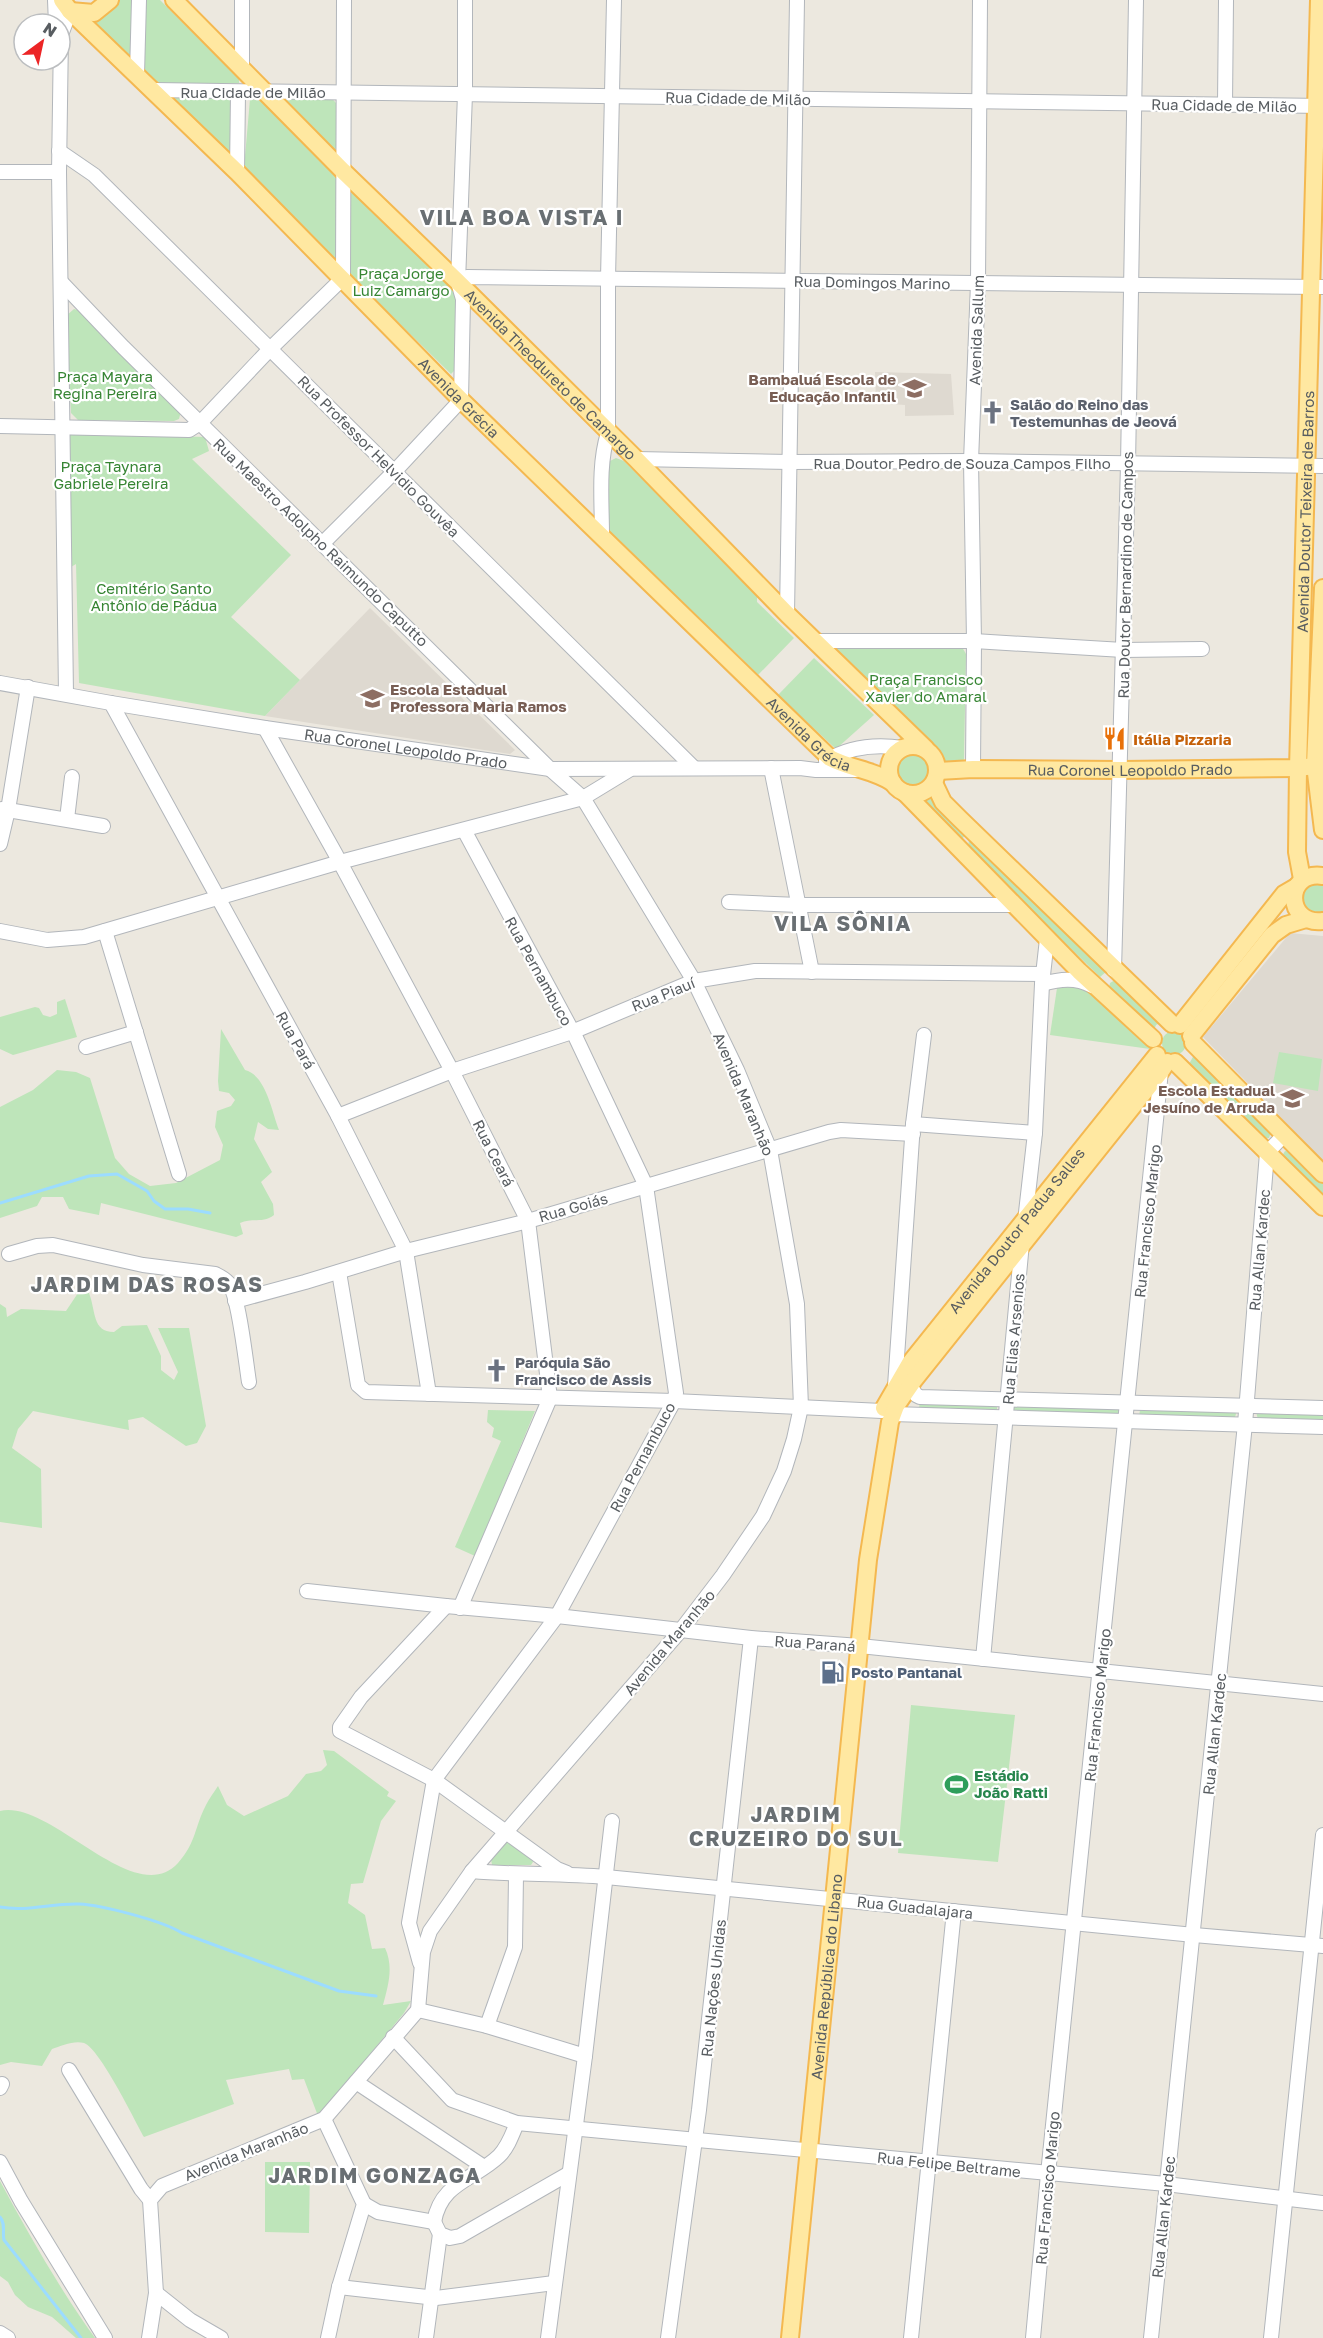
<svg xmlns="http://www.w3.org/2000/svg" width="1323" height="2338" font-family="'Golos Text',sans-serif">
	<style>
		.education { fill: #ded9d0 }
		.green { fill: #bee5ba }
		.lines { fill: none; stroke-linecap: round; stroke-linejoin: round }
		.stream { stroke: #9cdcff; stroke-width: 3 }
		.minor-casing { stroke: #b2b6bb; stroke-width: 16 }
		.major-casing { stroke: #f4b850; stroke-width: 20 }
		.minor { stroke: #fff; stroke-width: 14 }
		.major { stroke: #ffe8a1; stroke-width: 16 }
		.labels { text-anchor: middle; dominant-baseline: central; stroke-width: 4.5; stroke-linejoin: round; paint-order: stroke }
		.street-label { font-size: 15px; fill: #585d61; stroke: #fff }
		.park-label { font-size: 15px; fill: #368533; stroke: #fff }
		.education-label { font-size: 15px; font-weight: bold; fill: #785e54; stroke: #fff; text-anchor: end }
		.worship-label { font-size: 15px; font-weight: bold; fill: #5b616d; stroke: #fff; text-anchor: start }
		.food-label { font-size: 15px; font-weight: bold; fill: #c56008; stroke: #fff; text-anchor: start }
		.service-label { font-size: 15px; font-weight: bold; fill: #4e5e75; stroke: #fff; text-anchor: start }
		.leisure-label { font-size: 15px; font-weight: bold; fill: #27864d; stroke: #fff; text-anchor: start }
		.district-label { font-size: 21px; font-weight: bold; letter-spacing: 1.5px; fill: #696f73; stroke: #fff }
	</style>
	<rect width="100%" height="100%" fill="#ece8df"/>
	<g class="education">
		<polygon points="875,372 951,374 954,415 905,416 905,405 876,403"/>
		<polygon points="370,608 515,750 510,754 265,716"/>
		<polygon points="1290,933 1323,936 1323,1161 1203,1037"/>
	</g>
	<g class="green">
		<polygon points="118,0 136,0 134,64 85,21 115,6"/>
		<polygon points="141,0 160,0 239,79 239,83 158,85 140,71"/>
		<path d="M274,94l58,5c13,9 8,39 3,52h-3z"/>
		<polygon points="165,95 232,97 234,158"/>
		<polygon points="250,99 262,101 337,177 338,262 244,168"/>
		<polygon points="350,193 356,194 455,290 455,370 451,374 348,273 348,198"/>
		<polygon points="74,309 80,311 181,411 179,419 174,421 78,420 71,413 66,316"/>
		<polygon points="75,433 205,437 209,451 192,459 291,555 231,617 300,680 265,716 79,683 76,564 71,567 70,435"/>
		<polygon points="616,458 624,461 757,594 757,602 794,638 758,675 734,651 726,649 605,532 608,462"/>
		<polygon points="962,647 966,654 964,759 962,764 946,762 831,652 834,648"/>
		<polygon points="814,658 874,715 836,749 778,695"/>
		<circle cx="913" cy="769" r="16"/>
		<polygon points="936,794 966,834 962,839 960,840 920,801"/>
		<polygon points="969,839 1107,971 1100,977 968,848"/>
		<polygon points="1323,883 1323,916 1306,912 1301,894 1310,884"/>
		<polygon points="1115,980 1162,1022 1156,1025 1154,1030 1109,988 1110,983"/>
		<polygon points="1060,984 1084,984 1147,1043 1150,1049 1050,1035 1057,988"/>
		<polygon points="65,999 77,1037 13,1055 0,1049 0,1017 35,1007 39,1008 43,1015 50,1017 57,1014 57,1002"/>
		<path d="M221,1029l24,41c21,5 27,42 34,60l-11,-1 -10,-7 -4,17 18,33 -11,10 12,22 1,11c-11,9 -22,2 -34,8l3,11 -7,3 -135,-34 -2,12 -30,-6 -6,-12h-21l-5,9 -37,12v-111l33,-17 24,-20 19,2 14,6 25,80 14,16 21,12 26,-3 44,-23 3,-15 -8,-18 2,-16 14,-5 4,-6 -6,-7 -10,-2 -1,-10z"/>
		<circle cx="1174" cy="1043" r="12"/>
		<polygon points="1279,1052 1322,1059 1318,1091 1273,1083"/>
		<polygon points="1194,1055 1271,1132 1269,1138 1265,1138 1189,1064"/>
		<polygon points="1285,1151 1292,1152 1323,1184 1323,1199 1282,1156"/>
		<path d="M82,1292l7,1c7,18 3,39 25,39l8,-6 25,-1 14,31v14l13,10 4,-8 -20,-44h31l17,98 -9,17 -11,3 -43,-29 -15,3 1,10 -96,-19 -15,18 -6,19 29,21 1,59 -42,-6v-218l6,4 1,9 14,-8 45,2 12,-18z"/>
		<polygon points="920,1402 997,1404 997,1412 919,1408"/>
		<polygon points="1012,1402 1122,1407 1121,1417 1013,1415"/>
		<polygon points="1144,1407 1235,1411 1236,1414 1234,1420 1139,1416 1140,1410"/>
		<polygon points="488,1410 535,1411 475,1556 455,1547 501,1441 492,1437 494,1428 487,1422"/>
		<polygon points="1256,1411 1323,1411 1323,1425 1258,1420"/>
		<polygon points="911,1705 1015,1715 998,1862 898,1853"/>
		<path d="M323,1750l11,1 55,41 -2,4 9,5 -15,20 -18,62 -12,1 -3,19 17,12 7,34 13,-1c9,19 3,38 -2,57l28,-4 -7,12 -82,99 -4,4 -14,-37 -12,1 -3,-11 -63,11 8,24 -90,33c-10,-18 -44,-88 -60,-94 -10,-3 -23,3 -32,6l-10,17 -31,-4 -11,3v-254c51,-12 134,100 178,52 19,-22 16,-35 28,-58 3,-6 8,-13 12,-19l9,19 17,11 44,-20 18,-22 15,-3 6,-6z"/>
		<polygon points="509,1841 532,1858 533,1862 531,1865 492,1865 491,1859 505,1842"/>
		<polygon points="265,2162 310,2162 309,2233 265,2232"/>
		<path d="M0,2181c29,54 59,107 95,157h-19l-24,-21 -24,-10 -13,-12 -7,-13 -8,-6z"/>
	</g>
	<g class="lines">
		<g class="stream">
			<polyline points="0,1203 89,1176 117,1174 147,1191 154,1201 165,1209 188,1209 210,1213"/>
			<path d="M0,1907c27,5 52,-4 79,-3 23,1 84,17 103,29l157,58 37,5"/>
			<path d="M0,2217c6,7 2,15 4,23l77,98"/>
		</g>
		<defs>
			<g id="minor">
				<polyline points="55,0 56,24"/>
				<polyline points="242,0 242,67"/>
				<polyline points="137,74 139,0"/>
				<polyline points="154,90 1323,106"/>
				<polyline points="1225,104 1226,1"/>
				<polyline points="59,151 94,175 694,768"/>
				<polyline points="0,172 59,172"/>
				<polyline points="237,172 238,93"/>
				<polyline points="458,282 467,277 1323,287"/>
				<polyline points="62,283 123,347 550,769 583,798 694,981 737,1070 770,1150 797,1304 801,1407 794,1439 784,1471 763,1516 723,1575 681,1630 472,1871 430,1931 423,1952 418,2010 324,2119 162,2186 150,2200 156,2293 149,2338"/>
				<polyline points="0,426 189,430 200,423 270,349 343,278 344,0"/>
				<polyline points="636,459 790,462 971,461 1323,466"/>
				<path d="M602,535c0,-33 -4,-70 6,-102v-154l6,-279"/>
				<polyline points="323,543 395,471 461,400 463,299 458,282 465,94 465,0"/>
				<polyline points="787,614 797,0"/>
				<polyline points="814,641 974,641 1123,650 1202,649"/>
				<path id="s1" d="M0,683l111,20 154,25 285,41 250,-1 16,2h39"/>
				<polyline points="66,694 59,172 61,35 70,11"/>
				<polyline points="111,703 338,1116 406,1251 429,1394"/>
				<polyline points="265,728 335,853 452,1071 528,1221 550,1398 460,1608"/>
				<path d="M826,761c24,-15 50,-17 77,-13"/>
				<polyline points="771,768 812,972"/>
				<polyline points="973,769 974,641 971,461 978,283 980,0"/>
				<polyline points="2,809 103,826"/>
				<polyline points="67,819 72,777"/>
				<polyline points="0,844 8,810 28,687"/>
				<polyline points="729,902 799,905 1015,905"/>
				<polyline points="0,931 47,940 84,937 340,862 583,798 629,770"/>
				<polyline points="105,931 179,1174"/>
				<polyline points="1114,970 1128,465 1136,0"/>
				<path d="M1042,984c18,-5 34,-7 50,2"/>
				<polyline points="86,1047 136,1032"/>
				<polyline points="338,1116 452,1071 572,1032 694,981 755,971 1043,974"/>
				<polyline points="913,1124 1035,1133"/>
				<polyline points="1025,1221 1035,1133 1042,984 1047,939"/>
				<path d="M9,1254l28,-8 16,-1 90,20 72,9c6,3 11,5 15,11 9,14 16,78 19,97"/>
				<polyline points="339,1272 358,1385 366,1392 674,1401 882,1411"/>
				<polyline points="235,1301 305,1282 406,1251 528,1221 829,1132 841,1130 913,1134"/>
				<polyline points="910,1385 916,1395 920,1397 1323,1408"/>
				<polyline points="895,1386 913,1124 924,1035"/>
				<polyline points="892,1414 1323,1427"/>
				<polyline points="307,1591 446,1606 557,1616 751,1638 860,1646 1323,1694"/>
				<polyline points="446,1606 361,1697 340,1727 340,1731 434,1780 557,1869 567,1873"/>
				<polyline points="983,1659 1022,1243"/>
				<path d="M472,1871c45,4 89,2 134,6l588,58 129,11"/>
				<polyline points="420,1963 409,1923 434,1780 557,1616 674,1401 676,1393 646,1186 576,1038 464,830"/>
				<polyline points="418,2010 487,2026 585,2056"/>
				<polyline points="487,2026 515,1947 516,1875"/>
				<polyline points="393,2037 452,2100 517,2123 1166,2184 1323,2203"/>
				<polyline points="69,2070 141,2189 150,2200"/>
				<polyline points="356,2082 484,2167"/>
				<polyline points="0,2088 2,2084"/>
				<polyline points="324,2119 364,2204 339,2287 328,2338"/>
				<polyline points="0,2162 21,2201 105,2338"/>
				<polyline points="364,2204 378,2212 434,2222"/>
				<polyline points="434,2222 440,2234 450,2238 460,2236 568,2174"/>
				<path d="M434,2222c7,-40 40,-42 65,-66 9,-9 13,-21 18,-33"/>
				<polyline points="339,2287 436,2298 554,2283"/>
				<polyline points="156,2293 190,2320 221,2338"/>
				<polyline points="0,2333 8,2338"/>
				<polyline points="426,2338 440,2234"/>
				<polyline points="548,2338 585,2056 612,1821"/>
				<polyline points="668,2338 699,2110 751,1638"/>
				<polyline points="911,2338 954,1911"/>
				<polyline points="1033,2338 1048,2174 1161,1071"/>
				<polyline points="1151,2338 1245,1424 1267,1153 1284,1135"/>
				<polyline points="1271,2338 1323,1835"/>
			</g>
			<g id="major">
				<path id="s2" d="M62,0l8,11 167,161 224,228 369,358c21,11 44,12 63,25"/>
				<path id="s3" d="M174,0l169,171 115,111 178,177 151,155 139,135"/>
				<polyline points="70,11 94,13 110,0"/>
				<polyline points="1323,588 1315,765 1323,830"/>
				<circle cx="913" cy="770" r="24"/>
				<path id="s4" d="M938,771l35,-2 148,1 177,-2 25,-3"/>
				<polyline points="934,783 943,802 960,819 1172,1024"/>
				<polyline points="905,793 1079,971 1153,1039"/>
				<path d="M1323,876c-39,-6 -38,50 0,45"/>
				<path id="s5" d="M1302,879l-5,-27 1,-84 21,-768"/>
				<polyline points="1180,1025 1284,894 1296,887"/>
				<polyline points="1191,1036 1272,935 1286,925 1306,919"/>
				<polyline points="1193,1043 1323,1174"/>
				<polyline points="1175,1062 1323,1207"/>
				<path id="s6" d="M884,1408l26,-45 247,-308"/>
				<path id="s7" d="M790,2338l78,-778 22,-138 6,-16 18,-26 247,-309 6,-9"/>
			</g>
		</defs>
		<use href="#minor" class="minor-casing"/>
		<use href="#major" class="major-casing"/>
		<use href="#minor" class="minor"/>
		<use href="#major" class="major"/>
	</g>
	<defs>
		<symbol id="school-bare" viewBox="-9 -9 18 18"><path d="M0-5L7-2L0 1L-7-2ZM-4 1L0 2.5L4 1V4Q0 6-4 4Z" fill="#8d6e63" stroke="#fff" stroke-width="2.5" paint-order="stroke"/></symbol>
		<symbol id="church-bare" viewBox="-9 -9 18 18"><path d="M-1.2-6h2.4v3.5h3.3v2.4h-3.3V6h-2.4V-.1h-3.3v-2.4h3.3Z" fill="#6b7280" stroke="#fff" stroke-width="2.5" paint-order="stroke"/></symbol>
		<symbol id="restaurant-bare" viewBox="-9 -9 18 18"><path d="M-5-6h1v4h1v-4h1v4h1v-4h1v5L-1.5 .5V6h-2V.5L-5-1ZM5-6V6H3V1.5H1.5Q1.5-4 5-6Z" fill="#e8710a" stroke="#fff" stroke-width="2.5" paint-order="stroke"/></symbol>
		<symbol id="fuel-bare" viewBox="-9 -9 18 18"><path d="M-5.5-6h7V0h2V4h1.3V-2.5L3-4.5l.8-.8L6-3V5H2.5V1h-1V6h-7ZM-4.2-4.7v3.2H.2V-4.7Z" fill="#5c6f8a" stroke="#fff" stroke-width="2.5" paint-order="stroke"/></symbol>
		<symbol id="stadium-bare" viewBox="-9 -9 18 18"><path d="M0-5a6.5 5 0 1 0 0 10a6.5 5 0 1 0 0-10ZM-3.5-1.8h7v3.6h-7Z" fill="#2e9e5b" stroke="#fff" stroke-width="2.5" paint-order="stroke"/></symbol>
	</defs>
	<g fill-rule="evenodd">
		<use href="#school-bare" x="898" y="372" width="33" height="33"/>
		<use href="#church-bare" x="976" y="396" width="33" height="33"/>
		<use href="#school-bare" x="356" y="682" width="33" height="33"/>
		<use href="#restaurant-bare" x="1098" y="722" width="33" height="33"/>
		<use href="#school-bare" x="1276" y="1082" width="33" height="33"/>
		<use href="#church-bare" x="480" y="1354" width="33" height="33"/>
		<use href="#fuel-bare" x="816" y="1656" width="33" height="33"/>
		<use href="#stadium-bare" x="940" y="1768" width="33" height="33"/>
	</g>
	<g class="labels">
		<g class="street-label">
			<text x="253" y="92">Rua Cidade de Milão</text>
			<text transform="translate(738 98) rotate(1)">Rua Cidade de Milão</text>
			<text transform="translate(1224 105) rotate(1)">Rua Cidade de Milão</text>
			<text transform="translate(872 282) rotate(1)">Rua Domingos Marino</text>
			<text transform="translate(976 330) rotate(-88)">Avenida Sallum</text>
			<text stroke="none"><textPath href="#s3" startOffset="531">Avenida Theodureto de Camargo</textPath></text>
			<text stroke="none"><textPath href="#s2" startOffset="562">Avenida Grécia</textPath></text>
			<text transform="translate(379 456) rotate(45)">Rua Professor Helvidio Gouvêa</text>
			<text x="962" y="463">Rua Doutor Pedro de Souza Campos Filho</text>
			<text stroke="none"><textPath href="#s5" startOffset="368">Avenida Doutor Teixeira de Barros</textPath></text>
			<text transform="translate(321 542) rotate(44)">Rua Maestro Adolpho Raimundo Caputto</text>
			<text transform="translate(1125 575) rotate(-89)">Rua Doutor Bernardino de Campos</text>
			<text stroke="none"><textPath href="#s2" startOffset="1048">Avenida Grécia</textPath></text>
			<text stroke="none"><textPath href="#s1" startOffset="411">Rua Coronel Leopoldo Prado</textPath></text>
			<text stroke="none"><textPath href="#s4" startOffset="192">Rua Coronel Leopoldo Prado</textPath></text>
			<text transform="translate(539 971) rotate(61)">Rua Pernambuco</text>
			<text transform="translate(663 994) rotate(-22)">Rua Piauí</text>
			<text transform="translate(296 1040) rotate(61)">Rua Pará</text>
			<text transform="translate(744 1094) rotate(67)">Avenida Maranhão</text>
			<text transform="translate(494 1153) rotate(63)">Rua Ceará</text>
			<text transform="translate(573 1207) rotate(-16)">Rua Goiás</text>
			<text transform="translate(1147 1221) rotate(-84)">Rua Francisco Marigo</text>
			<text stroke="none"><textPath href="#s6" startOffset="222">Avenida Doutor Padua Salles</textPath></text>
			<text transform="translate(1259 1250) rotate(-85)">Rua Allan Kardec</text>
			<text transform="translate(1013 1339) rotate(-85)">Rua Elias Arsenios</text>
			<text transform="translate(642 1457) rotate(-62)">Rua Pernambuco</text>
			<text transform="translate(669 1642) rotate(-50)">Avenida Maranhão</text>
			<text transform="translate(815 1643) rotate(4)">Rua Paraná</text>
			<text transform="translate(1097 1705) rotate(-84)">Rua Francisco Marigo</text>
			<text transform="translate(1214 1734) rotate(-84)">Rua Allan Kardec</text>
			<text transform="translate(915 1907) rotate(6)">Rua Guadalajara</text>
			<text stroke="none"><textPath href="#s7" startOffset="363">Avenida República do Libano</textPath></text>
			<text transform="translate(713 1988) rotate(-84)">Rua Nações Unidas</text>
			<text transform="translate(246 2151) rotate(-22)">Avenida Maranhão</text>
			<text transform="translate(949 2164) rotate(6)">Rua Felipe Beltrame</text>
			<text transform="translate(1047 2188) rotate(-85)">Rua Francisco Marigo</text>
			<text transform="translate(1163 2217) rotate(-84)">Rua Allan Kardec</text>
		</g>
		<g class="park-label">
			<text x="401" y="273">Praça Jorge<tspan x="401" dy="17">Luiz Camargo</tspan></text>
			<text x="105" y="376">Praça Mayara<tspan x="105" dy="17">Regina Pereira</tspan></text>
			<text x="111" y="466">Praça Taynara<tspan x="111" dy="17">Gabriele Pereira</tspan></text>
			<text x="154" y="588">Cemitério Santo<tspan x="154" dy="17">Antônio de Pádua</tspan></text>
			<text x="926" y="679">Praça Francisco<tspan x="926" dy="17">Xavier do Amaral</tspan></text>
		</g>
		<g class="education-label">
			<text x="896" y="379">Bambaluá Escola de<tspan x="896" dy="17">Educação Infantil</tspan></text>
			<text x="390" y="689" text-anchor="start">Escola Estadual<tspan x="390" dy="17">Professora Maria Ramos</tspan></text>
			<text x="1275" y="1090">Escola Estadual<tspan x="1275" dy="17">Jesuíno de Arruda</tspan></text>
		</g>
		<g class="worship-label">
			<text x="1010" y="404">Salão do Reino das<tspan x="1010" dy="17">Testemunhas de Jeová</tspan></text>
			<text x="515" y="1362">Paróquia São<tspan x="515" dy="17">Francisco de Assis</tspan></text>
		</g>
		<g class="food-label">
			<text x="1133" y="739">Itália Pizzaria</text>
		</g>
		<g class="service-label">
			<text x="851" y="1672">Posto Pantanal</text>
		</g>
		<g class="leisure-label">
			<text x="974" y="1775">Estádio<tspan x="974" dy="17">João Ratti</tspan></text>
		</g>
		<g class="district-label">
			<text x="522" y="217">VILA BOA VISTA I</text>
			<text x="843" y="923">VILA SÔNIA</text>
			<text x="147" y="1284">JARDIM DAS ROSAS</text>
			<text x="796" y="1814">JARDIM<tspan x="796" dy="24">CRUZEIRO DO SUL</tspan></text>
			<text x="375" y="2175">JARDIM GONZAGA</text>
		</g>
	</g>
	<g transform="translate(42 42) rotate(33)"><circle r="28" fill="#ffffff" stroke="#bcbec0" stroke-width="1.5"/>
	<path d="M0-4.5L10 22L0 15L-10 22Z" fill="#ec2526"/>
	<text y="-9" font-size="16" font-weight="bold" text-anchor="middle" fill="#585d61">N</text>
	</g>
</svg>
